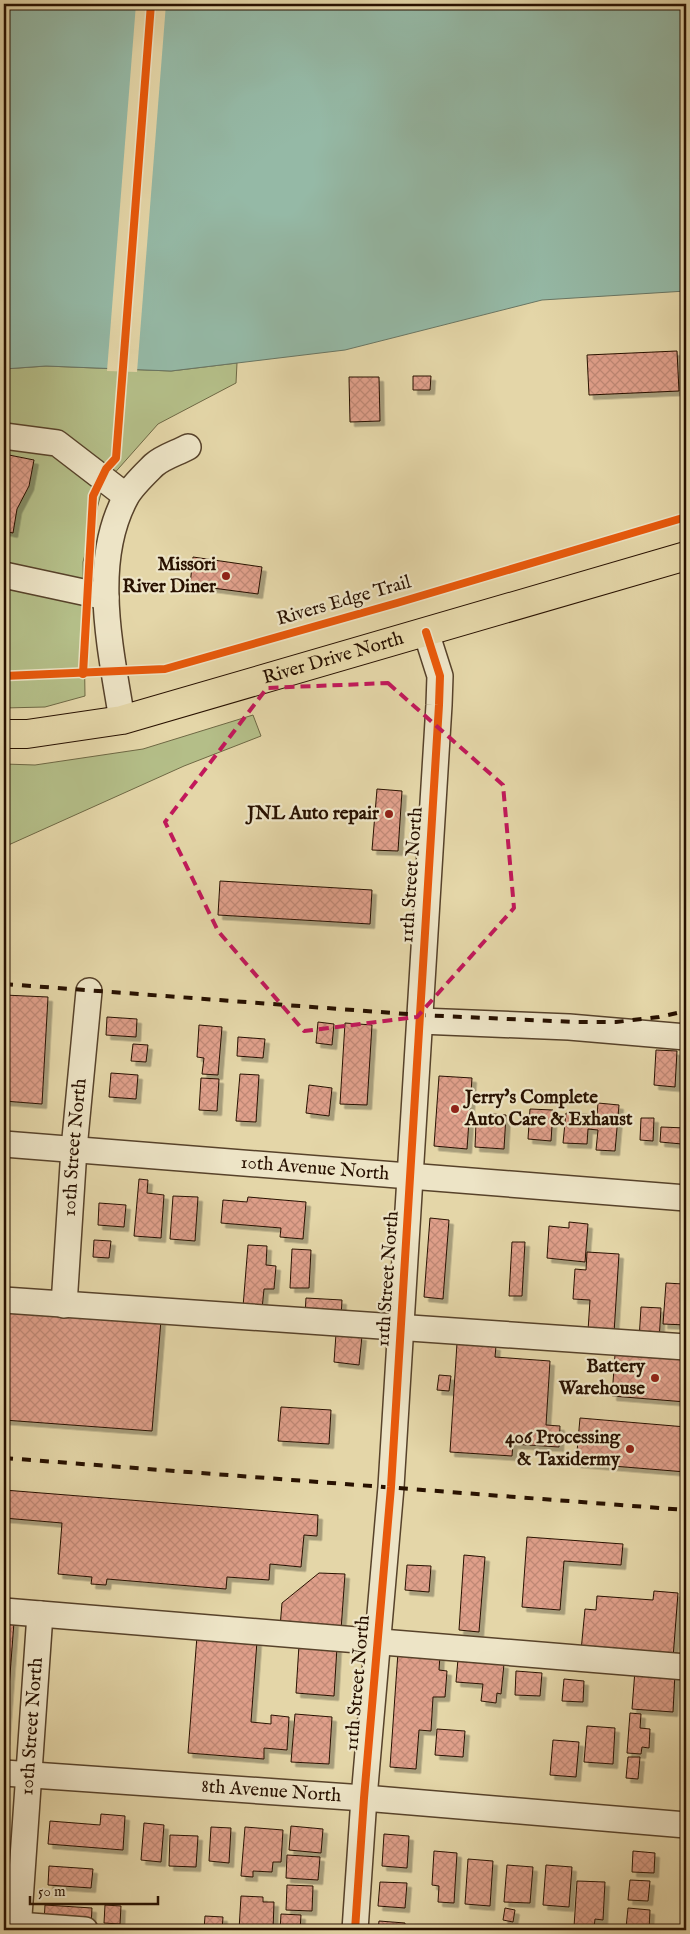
<svg xmlns="http://www.w3.org/2000/svg" width="690" height="1934" font-family="'IM FELL English',serif">
	<style>
		.park { fill: #b4be88; stroke: #6e6844 }
		.water { fill: #95b9a6; stroke: #697664 }
		.pier { fill: #e4d6a8 }
		.building { fill: url(#building-cross-hatch); stroke: #281100; filter: url(#shadow) }
		.lines { fill: none; stroke-linecap: round; stroke-linejoin: round }
		.minor-casing { stroke: #57422a; stroke-width: 28 }
		.major-casing { stroke: #281100; stroke-width: 30 }
		.minor { stroke: #ede4c6; stroke-width: 25 }
		.major { stroke: #e4d6a8; stroke-width: 28 }
		.rail { stroke: #281100; stroke-width: 4; stroke-dasharray: 9 9; stroke-linecap: butt }
		.cycleway-casing { stroke: #ede4c6; stroke-width: 11 }
		.cycleway { stroke: #e8590c; stroke-width: 8 }
		.marked { fill: none; stroke: #c2185b; stroke-width: 4; stroke-dasharray: 10 6; stroke-linejoin: round }
		.poi-dot { fill: #8f2418; stroke: #ede4c6; stroke-width: 2 }
		.labels { text-anchor: middle; dominant-baseline: central; stroke-width: 4.5; stroke-linejoin: round; paint-order: stroke }
		.poi-label { font-size: 19px; font-weight: bold; fill: #281100; stroke: #ede4c6; text-anchor: end }
		.street-label { font-size: 19px; fill: #281100; stroke: #ede4c6 }
	</style>
	<defs>
		<pattern id="building-cross-hatch" width="8" height="8" patternUnits="userSpaceOnUse" patternTransform="scale(1.25)"><rect width="8" height="8" fill="#df9f8a"/><path d="M0 0l8 8M0 8l8-8" fill="none" stroke="#bf8875"/></pattern>
		<filter id="shadow"><feDropShadow dx="4.5" dy="4.5" stdDeviation="0" flood-color="#0004"/></filter>
	</defs>
	<rect width="100%" height="100%" fill="#e4d6a8"/>
	<filter id="stains"><feTurbulence type="fractalNoise" baseFrequency=".004" numOctaves="4"/><feColorMatrix values="0 0 0 0 .2 0 0 0 0 .09 0 0 0 0 .02 0 0 0 .5 -.17"/></filter>
	<radialGradient id="worn" r=".72"><stop offset=".6" stop-color="#630" stop-opacity="0"/><stop offset="1" stop-color="#630" stop-opacity=".3"/></radialGradient>
	<g class="park">
		<polygon points="237,363 236,383 158,424 103,486 83,562 85,696 45,707 4,708 4,369 46,366 171,371"/>
		<polygon points="253,715 261,736 184,766 4,847 4,764 35,765 143,749"/>
	</g>
	<polygon class="water" points="4,4 686,4 686,291 542,300 345,350 171,371 46,366 4,369"/>
	<polygon class="pier" points="136,4 166,4 137,372 107,371"/>
	<g class="building">
		<polygon points="677,351 679,391 589,395 587,355"/>
		<polygon points="413,376 431,376 430,390 413,390"/>
		<polygon points="349,377 379,377 380,421 350,422"/>
		<polygon points="4,454 34,460 29,486 17,509 13,533 4,531"/>
		<polygon points="193,557 262,567 258,594 190,585"/>
		<polygon points="377,789 402,791 398,851 372,850"/>
		<polygon points="220,881 372,890 370,924 218,915"/>
		<polygon points="4,995 48,997 42,1104 4,1101"/>
		<polygon points="107,1017 137,1019 136,1037 106,1035"/>
		<polygon points="318,1022 334,1024 332,1045 316,1043"/>
		<polygon points="345,1023 372,1025 367,1105 340,1104"/>
		<polygon points="199,1025 222,1027 218,1075 202,1074 204,1058 197,1057"/>
		<polygon points="238,1037 265,1039 263,1058 237,1056"/>
		<polygon points="133,1044 148,1045 146,1062 131,1061"/>
		<polygon points="656,1050 677,1051 675,1087 654,1085"/>
		<polygon points="111,1073 138,1075 136,1099 109,1097"/>
		<polygon points="240,1074 259,1075 256,1122 236,1121"/>
		<polygon points="439,1076 472,1078 467,1149 434,1146"/>
		<polygon points="201,1078 219,1079 217,1111 199,1110"/>
		<polygon points="309,1085 332,1088 329,1116 306,1113"/>
		<polygon points="598,1103 619,1105 615,1151 596,1150 598,1130 588,1129 587,1144 563,1143 566,1113 597,1115"/>
		<polygon points="530,1109 553,1110 551,1141 528,1139"/>
		<polygon points="492,1114 506,1115 504,1149 475,1147 476,1123 491,1124"/>
		<polygon points="641,1118 654,1118 653,1141 640,1140"/>
		<polygon points="661,1127 686,1128 686,1154 681,1153 682,1144 660,1142"/>
		<polygon points="139,1179 148,1180 147,1193 164,1195 161,1238 134,1236"/>
		<polygon points="173,1196 198,1197 195,1241 170,1239"/>
		<polygon points="248,1197 306,1202 303,1239 280,1237 281,1228 221,1223 223,1200 247,1202"/>
		<polygon points="99,1203 126,1205 124,1227 98,1225"/>
		<polygon points="430,1218 449,1220 443,1299 424,1297"/>
		<polygon points="569,1222 588,1224 585,1262 547,1258 549,1226 569,1228"/>
		<polygon points="94,1240 111,1241 109,1258 93,1257"/>
		<polygon points="512,1242 525,1242 522,1296 509,1296"/>
		<polygon points="248,1245 267,1246 266,1265 276,1266 274,1289 264,1289 262,1309 243,1307"/>
		<polygon points="292,1249 311,1250 309,1288 290,1288"/>
		<polygon points="587,1252 619,1254 614,1333 588,1331 590,1300 573,1299 575,1269 586,1270"/>
		<polygon points="666,1283 683,1284 682,1299 686,1299 686,1325 663,1324"/>
		<polygon points="306,1298 342,1300 341,1317 305,1314"/>
		<polygon points="641,1307 661,1308 659,1341 639,1340"/>
		<polygon points="4,1308 161,1320 152,1431 4,1420"/>
		<polygon points="336,1334 362,1336 359,1365 334,1362"/>
		<polygon points="457,1343 496,1346 495,1357 550,1361 546,1425 560,1426 559,1447 513,1444 512,1456 450,1452"/>
		<polygon points="615,1355 686,1360 686,1402 612,1396"/>
		<polygon points="439,1375 451,1376 449,1391 437,1390"/>
		<polygon points="281,1407 331,1410 329,1444 278,1441"/>
		<polygon points="580,1418 686,1427 686,1472 576,1463"/>
		<polygon points="4,1490 318,1515 317,1536 304,1535 301,1567 270,1564 269,1580 227,1577 226,1589 107,1579 106,1585 91,1584 92,1577 58,1574 62,1523 4,1518"/>
		<polygon points="527,1537 623,1544 621,1565 564,1561 560,1610 522,1607"/>
		<polygon points="464,1555 485,1557 479,1632 459,1630"/>
		<polygon points="407,1565 431,1566 429,1592 405,1590"/>
		<polygon points="319,1573 345,1574 341,1630 280,1627 282,1603"/>
		<polygon points="654,1591 678,1593 673,1658 581,1651 585,1609 596,1610 597,1596 653,1600"/>
		<polygon points="4,1621 14,1622 5,1741 4,1741"/>
		<polygon points="197,1636 257,1641 251,1722 271,1724 271,1715 289,1717 287,1750 264,1748 264,1759 188,1753"/>
		<polygon points="299,1645 337,1647 334,1696 296,1693"/>
		<polygon points="398,1652 440,1655 439,1670 447,1671 445,1697 433,1697 431,1731 419,1730 416,1769 390,1767"/>
		<polygon points="458,1659 504,1664 501,1694 497,1693 496,1703 481,1701 483,1684 456,1682"/>
		<polygon points="635,1670 675,1673 673,1712 632,1709"/>
		<polygon points="516,1671 542,1673 540,1696 515,1695"/>
		<polygon points="564,1679 584,1681 583,1702 562,1701"/>
		<polygon points="630,1713 641,1714 640,1728 650,1729 649,1748 642,1747 641,1754 627,1753"/>
		<polygon points="295,1714 332,1717 329,1764 291,1762"/>
		<polygon points="587,1726 615,1728 613,1764 584,1762"/>
		<polygon points="437,1729 465,1731 463,1757 435,1755"/>
		<polygon points="553,1740 579,1742 576,1777 550,1775"/>
		<polygon points="628,1757 640,1757 638,1779 626,1778"/>
		<polygon points="101,1814 125,1816 123,1850 48,1844 50,1821 100,1825"/>
		<polygon points="144,1823 164,1825 161,1862 141,1860"/>
		<polygon points="291,1826 323,1829 321,1853 289,1850"/>
		<polygon points="211,1827 231,1828 229,1863 209,1861"/>
		<polygon points="245,1827 283,1830 281,1862 273,1862 272,1872 253,1871 253,1877 241,1876"/>
		<polygon points="384,1834 409,1836 407,1868 382,1866"/>
		<polygon points="170,1835 198,1836 196,1867 169,1866"/>
		<polygon points="434,1851 457,1853 454,1903 438,1902 439,1886 432,1885"/>
		<polygon points="633,1851 655,1853 654,1873 632,1872"/>
		<polygon points="287,1855 320,1857 318,1880 286,1878"/>
		<polygon points="468,1859 493,1861 490,1906 465,1904"/>
		<polygon points="507,1865 533,1867 530,1903 504,1902"/>
		<polygon points="546,1865 572,1867 569,1907 543,1905"/>
		<polygon points="49,1866 93,1869 91,1888 48,1885"/>
		<polygon points="630,1880 650,1881 648,1901 628,1900"/>
		<polygon points="577,1881 605,1882 603,1920 595,1919 594,1928 574,1927"/>
		<polygon points="380,1882 407,1883 405,1908 378,1906"/>
		<polygon points="287,1885 313,1886 312,1911 286,1910"/>
		<polygon points="241,1896 263,1897 263,1902 274,1902 273,1930 239,1930"/>
		<polygon points="45,1905 92,1908 91,1926 44,1922"/>
		<polygon points="105,1905 121,1906 120,1924 104,1923"/>
		<polygon points="505,1908 515,1910 513,1922 503,1920"/>
		<polygon points="628,1908 650,1910 649,1930 626,1928"/>
		<polygon points="281,1914 301,1915 300,1930 280,1930"/>
		<polygon points="205,1916 223,1917 222,1930 204,1930"/>
		<polygon points="379,1921 405,1923 405,1930 378,1930"/>
	</g>
	<g class="lines">
		<defs>
			<g id="minor">
				<polyline points="4,436 57,443 126,496"/>
				<polyline points="4,575 106,597"/>
				<path d="M122,720c-11,-70 -32,-157 4,-223 6,-11 19,-23 28,-32 9,-8 23,-12 34,-18"/>
				<polyline points="420,1021 569,1027 686,1037"/>
				<path id="s1" d="M4,1144l682,54"/>
				<polyline points="4,1300 686,1347"/>
				<path id="s2" d="M64,1305l10,-156 15,-158"/>
				<polyline points="4,1611 686,1667"/>
				<path id="s3" d="M4,1773l360,25 322,27"/>
				<polyline points="4,1924 85,1930"/>
				<path id="s4" d="M18,1930l22,-316"/>
				<polyline points="355,1930 364,1798 391,1487 439,705 440,676 426,632"/>
			</g>
			<g id="major">
				<path id="s5" d="M4,734h23l95,-14 564,-164"/>
			</g>
		</defs>
		<use href="#minor" class="minor-casing"/>
		<use href="#major" class="major-casing"/>
		<use href="#minor" class="minor"/>
		<use href="#major" class="major"/>
		<g class="rail">
			<polyline points="4,984 420,1015 575,1022 616,1022 659,1017 686,1011"/>
			<polyline points="4,1458 686,1510"/>
		</g>
		<defs>
			<g id="cycleway">
				<polyline points="83,674 93,496 106,469 116,458 151,4"/>
				<polyline points="4,676 165,669 397,603 686,517"/>
				<polyline points="355,1930 364,1798 391,1487 439,705 440,676 426,632"/>
			</g>
		</defs>
		<use href="#cycleway" class="cycleway-casing"/>
		<use href="#cycleway" class="cycleway"/>
	</g>
	<path class="marked" d="M388,683l115,102 11,123 -97,109 -113,14 -86,-100 -53,-109 102,-134z"/>
	<g class="poi-dot">
		<circle cx="226" cy="576" r="5"/>
		<circle cx="389" cy="814" r="5"/>
		<circle cx="455" cy="1109" r="5"/>
		<circle cx="655" cy="1378" r="5"/>
		<circle cx="630" cy="1449" r="5"/>
	</g>
	<g class="labels">
		<g class="poi-label">
			<text x="216" y="565">Missori<tspan x="216" dy="22">River Diner</tspan></text>
			<text x="379" y="814">JNL Auto repair</text>
			<text x="465" y="1098" text-anchor="start">Jerry's Complete<tspan x="465" dy="22">Auto Care &amp; Exhaust</tspan></text>
			<text x="645" y="1367">Battery<tspan x="645" dy="22">Warehouse</tspan></text>
			<text x="620" y="1438">406 Processing<tspan x="620" dy="22">&amp; Taxidermy</tspan></text>
		</g>
		<g class="street-label">
			<text transform="translate(344 601) rotate(-16)">Rivers Edge Trail</text>
			<text stroke="none"><textPath href="#s5" startOffset="339">River Drive North</textPath></text>
			<text transform="translate(412 875) rotate(-86)">11th Street North</text>
			<text stroke="none"><textPath href="#s2" startOffset="158">10th Street North</textPath></text>
			<text stroke="none"><textPath href="#s1" startOffset="312">10th Avenue North</textPath></text>
			<text transform="translate(388 1279) rotate(-86)">11th Street North</text>
			<text transform="translate(358 1683) rotate(-85)">11th Street North</text>
			<text stroke="none"><textPath href="#s4" startOffset="204">10th Street North</textPath></text>
			<text stroke="none"><textPath href="#s3" startOffset="268">8th Avenue North</textPath></text>
		</g>
	</g>
	<rect width="690" height="1934" fill="none" stroke="#e4d6a8" stroke-width="20"/>
	<rect x="5" y="5" width="680" height="1924" fill="none" stroke="#281100" stroke-width="2.5"/>
	<rect x="10" y="10" width="670" height="1914" fill="none" stroke="#281100"/>
	<path d="M30 1896v8h128v-8" fill="none" stroke="#281100" stroke-width="2.5"/>
	<text x="38" y="1896" font-size="15" fill="#281100" stroke="#ede4c6" stroke-width="4" paint-order="stroke">50 m</text>
	<rect width="100%" height="100%" filter="url(#stains)"/>
	<rect width="100%" height="100%" fill="url(#worn)"/>
</svg>
